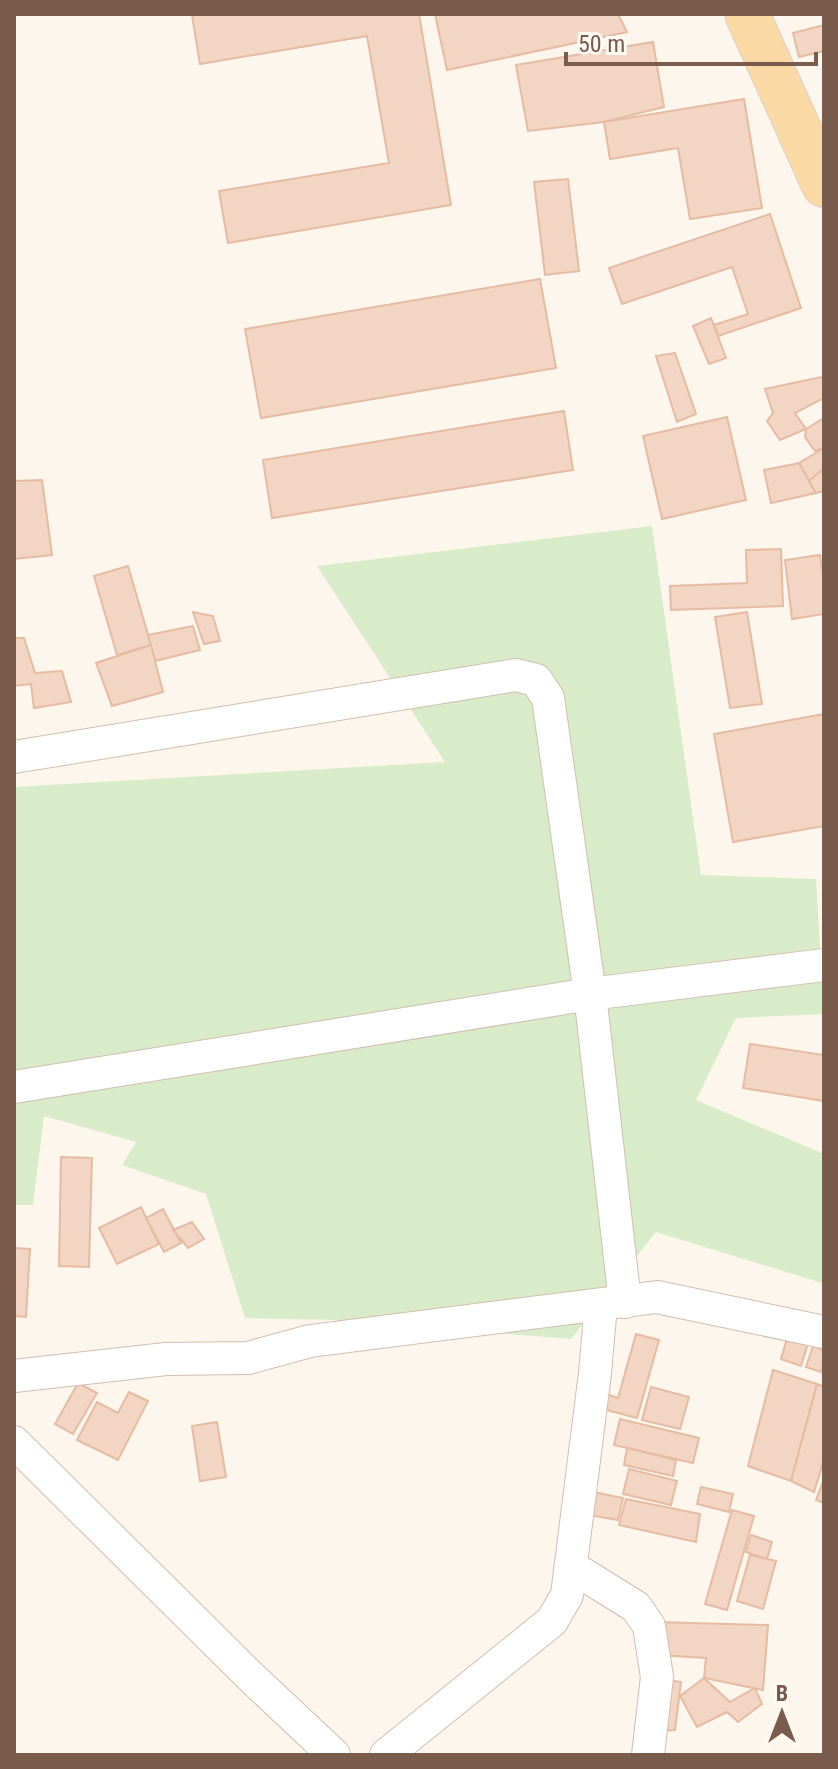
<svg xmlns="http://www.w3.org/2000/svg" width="838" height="1769" font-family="'Roboto Condensed',sans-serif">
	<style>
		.green { fill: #d8ecc9 }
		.building { fill: #f3d5c3; stroke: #e6bba3; stroke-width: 2 }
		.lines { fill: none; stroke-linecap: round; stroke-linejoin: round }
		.street-casing { stroke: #d1beb0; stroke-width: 34 }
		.primary-casing { stroke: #dad1cd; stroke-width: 46 }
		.street { stroke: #fff; stroke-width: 32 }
		.primary { stroke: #fbd9a5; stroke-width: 44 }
	</style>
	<rect width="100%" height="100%" fill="#fdf6ec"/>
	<polygon class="green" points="652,526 701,875 816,879 824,1014 736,1018 696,1100 824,1154 824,1269 822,1283 656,1232 571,1339 333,1320 245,1318 206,1194 122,1165 136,1142 44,1116 33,1205 14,1205 14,787 445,762 317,566"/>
	<g class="building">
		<polygon points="199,14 419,14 451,205 228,243 219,191 389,163 367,36 200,64 192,15"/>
		<polygon points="435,14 618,14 627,32 447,70"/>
		<polygon points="824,25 824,51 799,57 793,33"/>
		<polygon points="653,42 664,107 604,122 528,131 516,65"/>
		<polygon points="744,99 762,208 690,219 678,148 610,159 604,122"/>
		<polygon points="568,179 579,271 545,275 534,182"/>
		<polygon points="770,214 801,308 718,336 714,325 748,314 732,267 622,304 609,268"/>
		<polygon points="540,279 556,368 261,418 245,329"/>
		<polygon points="711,318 726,358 709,364 693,326"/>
		<polygon points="675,353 696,414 677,422 656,356"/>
		<polygon points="821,377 824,380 824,398 795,413 806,429 780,440 767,421 773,413 765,389"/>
		<polygon points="564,411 573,470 272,518 263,460"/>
		<polygon points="727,417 746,500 662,519 643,436"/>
		<polygon points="824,418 824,448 815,451 805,437 806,429"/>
		<polygon points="824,448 824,468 809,481 799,463"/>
		<polygon points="799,463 816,493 771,503 764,470"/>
		<polygon points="824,468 824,491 816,493 809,481"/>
		<polygon points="42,480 52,555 14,559 14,481"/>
		<polygon points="781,549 783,606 671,610 670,586 747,583 746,550"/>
		<polygon points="820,555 822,569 824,569 824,614 792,619 785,560"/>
		<polygon points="128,566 151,645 117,655 94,576"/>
		<polygon points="193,612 213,616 220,641 204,644"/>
		<polygon points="747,612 762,704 730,708 715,617"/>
		<polygon points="193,626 200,650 155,661 148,635"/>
		<polygon points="14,638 24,638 35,673 62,671 71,702 34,708 31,684 14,686"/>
		<polygon points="151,645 163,692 112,706 96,663"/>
		<polygon points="824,714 824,826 733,842 714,734"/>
		<polygon points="750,1044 824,1055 824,1101 743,1088"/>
		<polygon points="61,1157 92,1158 89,1267 59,1266"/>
		<polygon points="141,1207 159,1244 117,1264 99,1228"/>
		<polygon points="163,1209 181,1243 164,1252 146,1218"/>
		<polygon points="192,1222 204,1239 188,1248 173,1230"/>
		<polygon points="14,1248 30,1249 26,1317 14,1316"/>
		<polygon points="789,1331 810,1337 801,1366 781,1359"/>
		<polygon points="636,1334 659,1340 637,1418 599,1408 603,1393 618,1398"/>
		<polygon points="813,1346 824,1350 824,1362 821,1372 806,1367"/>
		<polygon points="773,1370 817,1384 791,1481 748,1466"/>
		<polygon points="78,1383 97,1393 73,1434 55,1424"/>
		<polygon points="817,1384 824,1387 824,1459 814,1492 791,1481"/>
		<polygon points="651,1387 689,1397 680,1429 642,1420"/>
		<polygon points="129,1392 148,1401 118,1460 77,1440 97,1402 118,1413"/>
		<polygon points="620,1419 699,1438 693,1463 614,1445"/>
		<polygon points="217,1422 226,1477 200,1481 192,1426"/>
		<polygon points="627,1448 676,1460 673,1476 624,1465"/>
		<polygon points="629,1469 677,1481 671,1505 623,1494"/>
		<polygon points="824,1479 824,1503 816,1500"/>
		<polygon points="701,1487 733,1494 729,1512 697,1504"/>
		<polygon points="588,1491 623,1498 618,1520 583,1514"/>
		<polygon points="626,1499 700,1514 696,1542 619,1525"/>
		<polygon points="732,1510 754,1516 727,1610 705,1604"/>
		<polygon points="751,1535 772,1542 767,1559 746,1552"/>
		<polygon points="750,1555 776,1561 763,1609 737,1601"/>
		<polygon points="656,1622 768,1625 763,1690 704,1678 706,1658 659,1655"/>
		<polygon points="704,1678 730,1702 755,1688 762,1704 738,1722 727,1712 697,1727 680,1696"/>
		<polygon points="667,1680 681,1682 675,1730 658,1731"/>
	</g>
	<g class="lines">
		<defs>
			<g id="street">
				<polyline points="14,757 516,675 536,680 548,698 590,994 625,1302"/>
				<polyline points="14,1087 590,994 824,965"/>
				<polyline points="14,1376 166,1359 248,1358 310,1341 657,1297 824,1332"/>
				<polyline points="14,1442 252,1678 334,1755"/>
				<polyline points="572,1567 636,1607 649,1626 657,1677 648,1755"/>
				<polyline points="386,1755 552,1621 567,1595 595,1373 601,1305"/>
			</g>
			<polyline id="primary" points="747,14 824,185"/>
		</defs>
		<use href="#street" class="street-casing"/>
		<use href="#primary" class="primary-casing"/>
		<use href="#street" class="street"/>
		<use href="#primary" class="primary"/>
	</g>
	<rect width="838" height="1769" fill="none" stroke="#7a5c4d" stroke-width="32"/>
	<g transform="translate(782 1713)" stroke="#fffaf3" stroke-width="6" paint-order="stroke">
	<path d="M0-6L14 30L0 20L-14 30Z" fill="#7a5c4d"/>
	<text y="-12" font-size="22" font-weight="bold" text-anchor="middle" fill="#7a5c4d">B</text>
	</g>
	<path d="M566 52v12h250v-12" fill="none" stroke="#7a5c4d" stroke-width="4"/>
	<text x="578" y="52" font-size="24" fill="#7a5c4d" stroke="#fffaf3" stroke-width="6" paint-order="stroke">50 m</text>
</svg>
